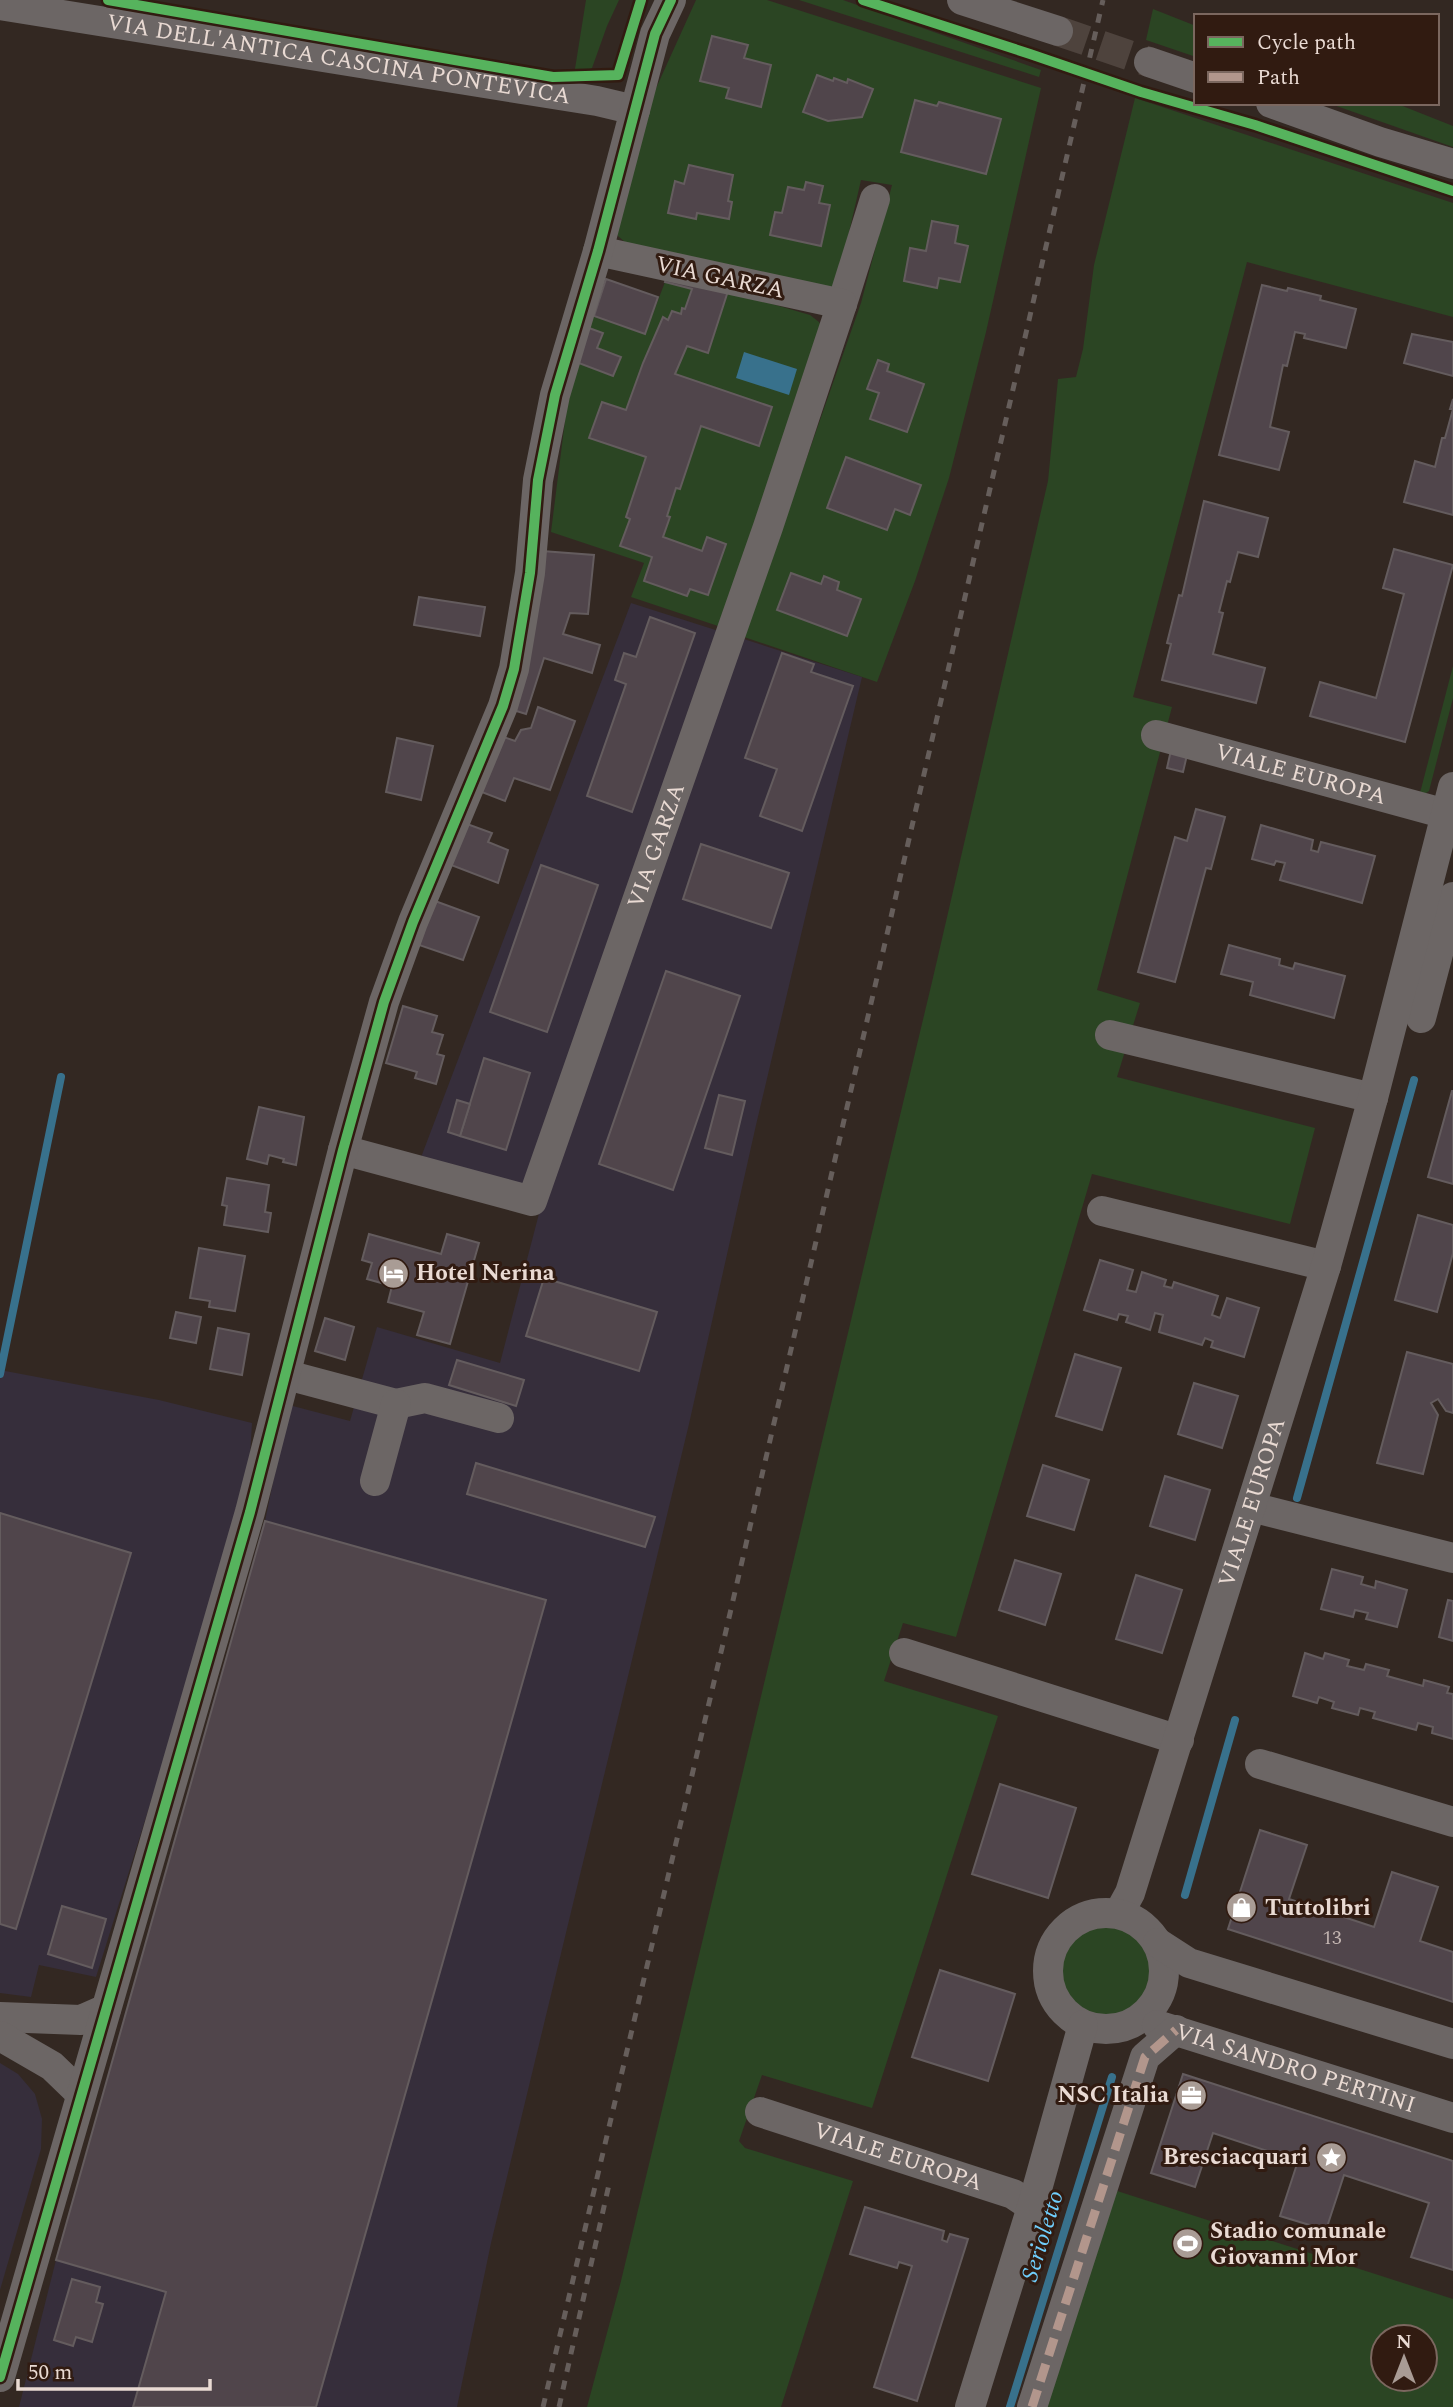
<svg xmlns="http://www.w3.org/2000/svg" width="1453" height="2407" font-family="Spectral,serif">
	<style>
		.industrial { fill: #362e3b }
		.green { fill: #2b4523; fill-rule: evenodd }
		.water { fill: #38718c }
		.lines { fill: none; stroke-linecap: round; stroke-linejoin: round }
		.stream { stroke: #38718c; stroke-width: 8 }
		.building { fill: #50454b; stroke: #645c5e; stroke-width: 2 }
		.minor-tunnel { stroke: #4e433d; stroke-width: 30; stroke-dasharray: 30 15; stroke-linecap: butt }
		.minor { stroke: #6c6665; stroke-width: 30 }
		.rail { stroke: #665e5b; stroke-width: 5; stroke-dasharray: 9 9; stroke-linecap: butt }
		.quiet { stroke: #b2968c; stroke-width: 9; stroke-dasharray: 18 9; stroke-linecap: butt }
		.cycleway-casing { stroke: #311b11; stroke-width: 15 }
		.cycleway { stroke: #56b35d; stroke-width: 10 }
		.labels { text-anchor: middle; dominant-baseline: central; stroke-width: 6; stroke-linejoin: round; paint-order: stroke }
		.number-label { font-size: 19px; fill: #c3b5b1 }
		.street-label { font-size: 23px; fill: #e9dad3; stroke: #311b11 }
		.poi-label { font-size: 23px; font-weight: bold; fill: #e9dad3; stroke: #311b11; text-anchor: start }
		.water-label { font-size: 24px; font-style: italic; fill: #70cefc; stroke: #311b11 }
	</style>
	<rect width="100%" height="100%" fill="#332822"/>
	<g class="industrial">
		<polygon points="631,603 862,677 756,1125 689,1424 491,2243 457,2407 19,2407 56,2260 265,1521 289,1405 350,1421 377,1327 500,1363 541,1206 420,1160"/>
		<polygon points="0,1370 159,1400 252,1423 249,1473 224,1568 96,1977 39,1965 31,1997 0,1993"/>
		<polygon points="0,2063 18,2074 35,2094 42,2119 41,2149 0,2290"/>
	</g>
	<g class="green">
		<polygon points="586,0 619,0 607,26 592,68 583,74 574,75"/>
		<polygon points="696,0 767,0 1041,88 986,332 949,478 915,581 877,682 744,637 861,303 892,185 861,180 837,285 832,291 626,243 618,236 615,227 638,128"/>
		<polygon points="799,0 843,0 1041,70 1039,77"/>
		<polygon points="1153,9 1196,26 1196,57 1146,40"/>
		<polygon points="1135,98 1453,203 1453,317 1247,262 1133,697 1172,707 1097,990 1140,1003 1117,1077 1315,1128 1290,1224 1092,1174 956,1637 903,1623 884,1681 998,1716 872,2108 762,2075 739,2141 745,2148 853,2181 781,2407 587,2407 621,2281 932,982 1048,481 1058,379 1076,377 1083,349 1094,265"/>
		<polygon points="1328,103 1395,103 1453,126 1453,147"/>
		<polygon points="665,282 692,289 685,309 682,308 681,314 672,311 668,320 664,318 626,410 602,402 590,437 646,457 626,516 630,519 620,546 652,557 687,596 690,589 708,595 726,544 707,537 702,551 663,537 670,517 667,516 676,488 680,489 701,426 759,446 772,407 675,374 687,346 709,352 728,291 810,315 819,322 824,331 727,629 631,597 644,563 551,532 568,397 576,362 613,376 620,357 597,348 603,333 589,328 594,316 645,334"/>
		<polygon points="1453,666 1453,698 1429,791 1426,793 1420,793"/>
		<circle cx="1106" cy="1970" r="49"/>
		<path d="M1111,2189l342,110v108h-413zM1383,2337h42v42h-42z"/>
	</g>
	<polygon class="water" points="744,352 797,369 789,395 736,378"/>
	<g class="lines">
		<g class="stream">
			<polyline points="0,1374 61,1077"/>
			<polyline points="1297,1498 1414,1080"/>
			<polyline points="1185,1895 1235,1720"/>
			<polyline points="1010,2407 1112,2077"/>
		</g>
	</g>
	<g class="building">
		<polygon points="712,36 748,45 744,58 771,65 761,107 726,98 729,88 700,81"/>
		<polygon points="817,75 833,81 834,78 847,83 848,79 873,89 862,117 828,121 803,112"/>
		<polygon points="915,100 937,106 939,102 1001,119 986,174 901,152"/>
		<polygon points="689,165 733,175 728,201 732,202 729,219 697,213 696,219 668,213 675,181 684,184"/>
		<polygon points="806,182 823,186 819,203 830,205 821,246 770,235 775,212 782,213 788,187 804,190"/>
		<polygon points="932,221 958,226 955,243 968,246 960,282 939,278 937,288 904,281 910,248 926,251"/>
		<polygon points="667,276 728,291 708,353 687,346 675,374 772,407 759,446 701,426 680,489 676,488 667,516 670,517 663,537 702,551 707,537 726,544 708,595 690,589 687,596 644,581 652,557 620,546 630,519 626,517 646,457 589,438 602,402 626,410 643,363 663,317 668,320 672,311 681,314 682,308 685,309 692,289 665,282"/>
		<polygon points="606,279 658,297 645,334 594,316"/>
		<polygon points="1262,285 1287,291 1288,288 1321,296 1320,300 1356,309 1346,348 1304,338 1305,334 1295,332 1287,366 1283,365 1270,427 1289,432 1279,470 1219,455"/>
		<polygon points="589,328 603,333 597,348 621,357 613,376 576,362"/>
		<polygon points="1412,334 1453,342 1453,376 1404,363"/>
		<polygon points="878,360 889,364 887,371 924,384 907,432 870,419 879,393 867,389"/>
		<polygon points="1453,399 1453,515 1404,502 1415,461 1435,467 1442,438 1445,438 1453,409 1450,409"/>
		<polygon points="846,457 921,485 910,515 895,509 887,530 827,508"/>
		<polygon points="1204,501 1268,518 1258,557 1238,552 1230,582 1227,581 1219,612 1223,613 1213,654 1265,668 1256,703 1162,680 1171,644 1167,643 1179,595 1182,596"/>
		<polygon points="1394,549 1453,565 1405,742 1310,716 1320,682 1376,698 1404,594 1383,588"/>
		<polygon points="542,551 594,555 588,614 570,613 563,634 600,645 592,673 544,658 526,714 510,709"/>
		<polygon points="791,573 821,584 824,576 839,582 837,590 861,599 847,636 777,610"/>
		<polygon points="419,597 485,607 480,636 414,625"/>
		<polygon points="650,617 695,633 632,812 587,796 626,684 615,680 624,653 636,657"/>
		<polygon points="782,653 814,664 811,672 853,686 802,831 760,816 777,769 745,758"/>
		<polygon points="538,707 575,721 550,790 514,778 505,801 479,791 501,736 515,741 521,730 531,728"/>
		<polygon points="397,738 433,746 421,800 386,792"/>
		<polygon points="1171,750 1187,755 1183,772 1167,768"/>
		<polygon points="1196,809 1225,817 1211,869 1206,868 1175,982 1138,972 1175,837 1187,841"/>
		<polygon points="467,824 492,833 488,842 508,850 498,883 451,865"/>
		<polygon points="1261,825 1313,840 1311,850 1318,852 1321,842 1375,856 1362,903 1280,880 1285,863 1276,861 1274,865 1252,859"/>
		<polygon points="701,844 789,873 771,928 683,899"/>
		<polygon points="541,865 598,885 547,1032 490,1012"/>
		<polygon points="435,901 479,917 463,960 419,945"/>
		<polygon points="1229,945 1280,959 1279,965 1293,969 1295,963 1345,976 1334,1018 1250,995 1253,982 1221,974"/>
		<polygon points="666,971 740,996 673,1190 599,1164"/>
		<polygon points="403,1006 437,1016 432,1032 443,1035 437,1054 444,1056 436,1084 415,1078 417,1072 386,1063"/>
		<polygon points="484,1058 530,1073 506,1150 460,1136"/>
		<polygon points="1452,1091 1453,1091 1453,1184 1428,1177"/>
		<polygon points="719,1095 745,1101 732,1155 705,1148"/>
		<polygon points="457,1100 470,1104 460,1136 448,1132"/>
		<polygon points="259,1107 304,1117 296,1165 283,1162 284,1159 269,1155 267,1164 247,1159"/>
		<polygon points="227,1178 269,1185 265,1212 271,1213 268,1232 224,1225 227,1206 222,1205"/>
		<polygon points="1418,1215 1453,1225 1453,1253 1437,1312 1395,1300"/>
		<polygon points="369,1234 441,1254 447,1234 479,1243 450,1344 417,1335 424,1312 388,1302 392,1286 367,1279 372,1263 362,1260"/>
		<polygon points="199,1248 245,1256 235,1311 209,1307 210,1301 190,1298"/>
		<polygon points="1100,1260 1133,1270 1127,1290 1136,1292 1142,1272 1166,1280 1164,1286 1172,1288 1174,1282 1218,1296 1212,1315 1220,1318 1227,1298 1259,1308 1244,1357 1211,1347 1213,1341 1205,1338 1202,1345 1159,1332 1163,1315 1155,1313 1150,1330 1126,1322 1128,1316 1119,1314 1117,1320 1084,1310"/>
		<polygon points="544,1278 657,1312 639,1371 526,1336"/>
		<polygon points="176,1312 201,1317 196,1343 170,1338"/>
		<polygon points="325,1318 354,1327 345,1360 315,1351"/>
		<polygon points="218,1328 249,1334 242,1375 210,1369"/>
		<polygon points="1407,1352 1453,1364 1453,1413 1446,1411 1438,1399 1431,1403 1438,1415 1423,1474 1377,1463"/>
		<polygon points="1075,1354 1121,1368 1102,1430 1056,1416"/>
		<polygon points="457,1360 524,1380 516,1406 449,1385"/>
		<polygon points="1194,1383 1238,1396 1222,1448 1178,1434"/>
		<polygon points="476,1463 655,1517 645,1547 467,1494"/>
		<polygon points="1043,1465 1089,1480 1074,1530 1027,1516"/>
		<polygon points="1165,1476 1210,1490 1195,1540 1150,1526"/>
		<polygon points="0,1513 131,1553 16,1929 0,1924"/>
		<polygon points="265,1521 546,1600 316,2407 133,2407 166,2292 56,2260"/>
		<polygon points="1015,1560 1061,1574 1045,1625 999,1610"/>
		<polygon points="1332,1569 1363,1577 1361,1584 1375,1588 1376,1581 1407,1590 1397,1627 1366,1619 1368,1613 1355,1610 1353,1617 1321,1609"/>
		<polygon points="1136,1575 1182,1590 1162,1653 1116,1639"/>
		<polygon points="1448,1600 1453,1601 1453,1641 1439,1637"/>
		<polygon points="1305,1653 1323,1659 1325,1653 1349,1660 1347,1666 1364,1670 1366,1664 1389,1670 1387,1676 1423,1686 1424,1680 1449,1687 1447,1693 1453,1694 1453,1739 1432,1733 1433,1727 1418,1723 1416,1730 1373,1718 1375,1712 1360,1708 1358,1715 1332,1708 1334,1702 1319,1697 1317,1703 1293,1696"/>
		<polygon points="1000,1784 1076,1808 1048,1898 972,1874"/>
		<polygon points="1260,1830 1307,1845 1289,1899 1374,1927 1392,1872 1438,1887 1420,1941 1453,1952 1453,2002 1228,1929"/>
		<polygon points="62,1906 106,1919 92,1968 48,1954"/>
		<polygon points="940,1970 1015,1994 988,2081 912,2057"/>
		<polygon points="1183,2074 1453,2161 1453,2270 1411,2257 1429,2203 1344,2175 1326,2230 1280,2216 1298,2161 1213,2133 1195,2187 1151,2173"/>
		<polygon points="865,2207 944,2231 942,2240 947,2242 950,2234 968,2239 917,2401 874,2387 912,2266 899,2262 897,2268 850,2254"/>
		<polygon points="72,2279 100,2287 96,2302 103,2304 92,2342 76,2337 73,2346 54,2340"/>
	</g>
	<g class="lines">
		<polyline class="minor-tunnel" points="1058,31 1149,62"/>
		<g class="minor">
			<polyline points="962,0 1058,31"/>
			<path id="s1" d="M0,5l597,96 38,9"/>
			<polyline points="1149,62 1196,78"/>
			<polyline points="1271,103 1380,142 1453,164"/>
			<polyline points="842,304 875,199"/>
			<path id="s2" d="M1156,735l290,79"/>
			<polyline points="1421,1018 1453,897"/>
			<polyline points="1110,1035 1373,1098"/>
			<path id="s3" d="M343,1150l189,51 236,-674 74,-223 -244,-53"/>
			<polyline points="1102,1211 1326,1266"/>
			<polyline points="287,1375 396,1404 425,1398 499,1418"/>
			<polyline points="375,1481 396,1404"/>
			<polyline points="1251,1507 1453,1558"/>
			<polyline points="904,1653 1179,1740"/>
			<polyline points="1260,1764 1453,1822"/>
			<path id="s4" d="M1119,1913l11,-20 196,-627 47,-168 80,-311"/>
			<circle cx="1106" cy="1971" r="58"/>
			<polyline points="1158,1943 1189,1963 1453,2044"/>
			<polyline points="0,2017 81,2020 106,2009"/>
			<path id="s5" d="M1157,2025l296,93"/>
			<polyline points="0,2036 52,2066 81,2094"/>
			<path id="s6" d="M760,2112l253,82 19,13"/>
			<polyline points="0,2377 250,1512 343,1150 384,1002 413,922 503,706 514,669 530,573 538,480 555,395 598,251 655,34 671,0"/>
			<polyline points="970,2407 1032,2207 1083,2025"/>
			<polyline points="1032,2407 1145,2057 1176,2030"/>
		</g>
		<g class="rail">
			<polyline points="543,2407 722,1648 1103,0"/>
			<polyline points="559,2407 610,2180"/>
		</g>
		<polyline class="quiet" points="1032,2407 1145,2057 1176,2030"/>
		<defs>
			<g id="cycleway">
				<polyline points="108,0 553,77 618,75 641,0"/>
				<polyline points="863,0 1030,54 1141,92 1255,125 1453,191"/>
				<polyline points="0,2377 250,1512 343,1150 384,1002 413,922 503,706 514,669 530,573 538,480 555,395 598,251 655,34 671,0"/>
			</g>
		</defs>
		<use href="#cycleway" class="cycleway-casing"/>
		<use href="#cycleway" class="cycleway"/>
	</g>
	<defs>
		<symbol id="hotel-disc" viewBox="-11 -11 22 22"><circle r="9.5" fill="#a99c95" stroke="#311b11"/><path d="M-6-4.5h1.5V1H6V5H4.5V3h-9V5H-6ZM-4 0a1.8 1.8 0 1 1 3.6 0ZM.5 0V-2.5h3Q6-2.5 6 0Z" fill="#fff"/></symbol>
		<symbol id="shop-disc" viewBox="-11 -11 22 22"><circle r="9.5" fill="#a99c95" stroke="#311b11"/><path d="M-5-2.5h2.3a2.7 3.5 0 0 1 5.4 0H5L5.5 6h-11ZM-1.5-2.5h3a1.5 2.3 0 0 0-3 0Z" fill="#fff"/></symbol>
		<symbol id="office-disc" viewBox="-11 -11 22 22"><circle r="9.5" fill="#a99c95" stroke="#311b11"/><path d="M-6-3h4V-5.5h4V-3h4V5H-6ZM-1-4.5V-3h2v-1.5ZM-6 0V1H6V0Z" fill="#fff"/></symbol>
		<symbol id="sight-disc" viewBox="-11 -11 22 22"><circle r="9.5" fill="#a99c95" stroke="#311b11"/><path d="M0-6L1.8-2.2L6-1.7L2.9 1.2L3.7 5.4L0 3.3L-3.7 5.4L-2.9 1.2L-6-1.7L-1.8-2.2Z" fill="#fff"/></symbol>
		<symbol id="stadium-disc" viewBox="-11 -11 22 22"><circle r="9.5" fill="#a99c95" stroke="#311b11"/><path d="M0-5a6.5 5 0 1 0 0 10a6.5 5 0 1 0 0-10ZM-3.5-1.8h7v3.6h-7Z" fill="#fff"/></symbol>
	</defs>
	<g fill-rule="evenodd">
		<use href="#hotel-disc" x="376" y="1256" width="35" height="35"/>
		<use href="#shop-disc" x="1224" y="1890" width="35" height="35"/>
		<use href="#office-disc" x="1174" y="2078" width="35" height="35"/>
		<use href="#sight-disc" x="1314" y="2140" width="35" height="35"/>
		<use href="#stadium-disc" x="1170" y="2226" width="35" height="35"/>
	</g>
	<g class="labels">
		<g class="number-label">
			<text x="1332" y="1938">13</text>
		</g>
		<g class="street-label">
			<text stroke="none"><textPath href="#s1" startOffset="343">VIA DELL'ANTICA CASCINA PONTEVICA</textPath></text>
			<text transform="translate(720 278) rotate(12)">VIA GARZA</text>
			<text stroke="none"><textPath href="#s2" startOffset="150">VIALE EUROPA</textPath></text>
			<text stroke="none"><textPath href="#s3" startOffset="572">VIA GARZA</textPath></text>
			<text stroke="none"><textPath href="#s4" startOffset="432">VIALE EUROPA</textPath></text>
			<text stroke="none"><textPath href="#s5" startOffset="145">VIA SANDRO PERTINI</textPath></text>
			<text stroke="none"><textPath href="#s6" startOffset="145">VIALE EUROPA</textPath></text>
		</g>
		<g class="poi-label">
			<text x="416" y="1273">Hotel Nerina</text>
			<text x="1265" y="1908">Tuttolibri</text>
			<text x="1169" y="2095" text-anchor="end">NSC Italia</text>
			<text x="1308" y="2157" text-anchor="end">Bresciacquari</text>
			<text x="1210" y="2231">Stadio comunale<tspan x="1210" dy="26">Giovanni Mor</tspan></text>
		</g>
		<g class="water-label">
			<text transform="translate(1043 2236) rotate(-73)">Serioletto</text>
		</g>
	</g>
	<rect x="1194" y="14" width="245" height="91" fill="#311b11" stroke="#7b675f" stroke-width="2"/>
	<rect x="1208" y="37" width="35" height="10" fill="#56b35d" stroke="#7b675f" stroke-width="2"/>
	<text x="1257" y="49" font-size="21" fill="#e9dad3">Cycle path</text>
	<rect x="1208" y="72" width="35" height="10" fill="#b2968c" stroke="#7b675f" stroke-width="2"/>
	<text x="1257" y="84" font-size="21" fill="#e9dad3">Path</text>
	<g transform="translate(1404 2358)"><circle r="33" fill="#311b11" stroke="#7b675f" stroke-width="2"/>
	<path d="M0-5L12 26L0 18L-12 26Z" fill="#a99c95"/>
	<text y="-10" font-size="19" font-weight="bold" text-anchor="middle" fill="#e9dad3">N</text>
	</g>
	<path d="M18 2379v10h192v-10" fill="none" stroke="#e9dad3" stroke-width="3.5"/>
	<text x="28" y="2379" font-size="21" fill="#e9dad3" stroke="#311b11" stroke-width="5" paint-order="stroke">50 m</text>
</svg>
